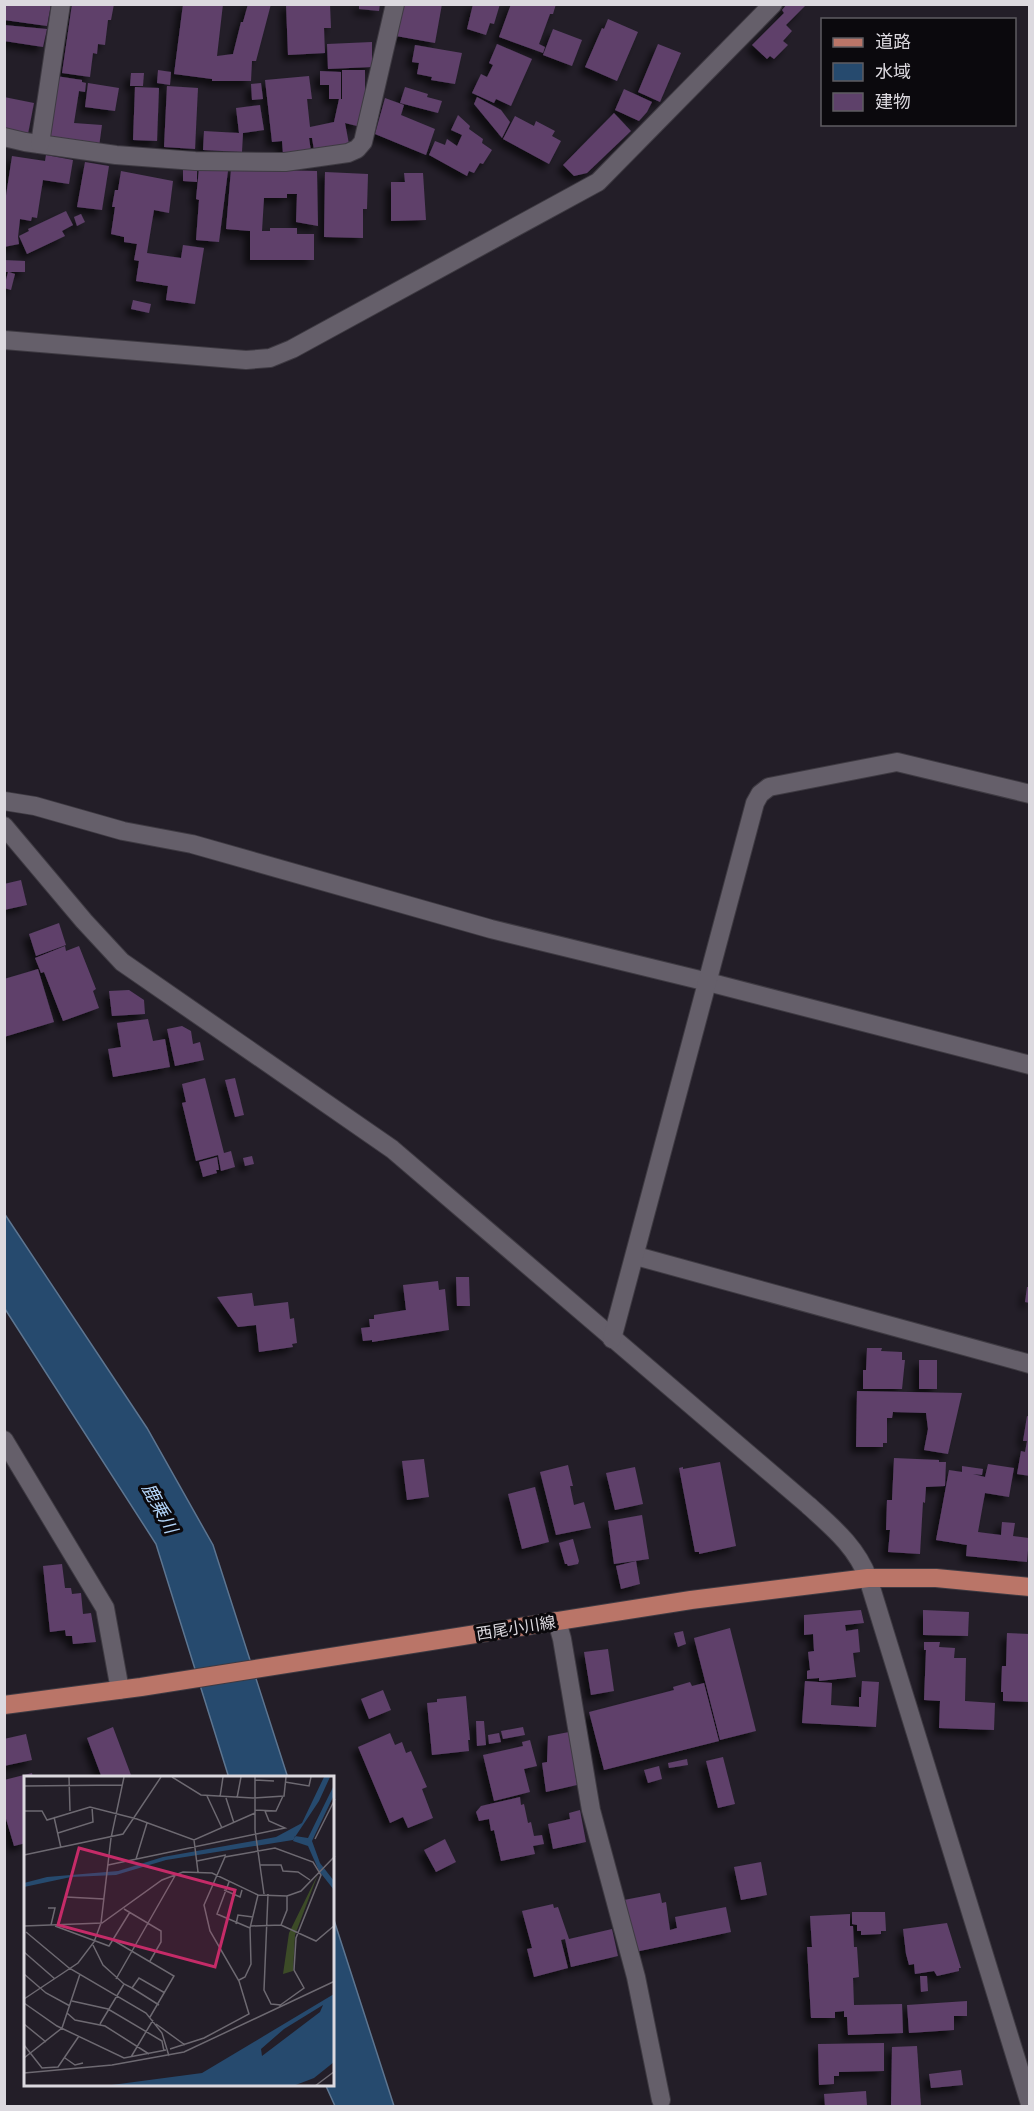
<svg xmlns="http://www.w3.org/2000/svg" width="1034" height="2111" font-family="'Work Sans','Noto Sans JP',sans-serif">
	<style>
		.water { fill: #264a6e; stroke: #5d7590; stroke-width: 1.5 }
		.building { fill: #5e416a; filter: url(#shadow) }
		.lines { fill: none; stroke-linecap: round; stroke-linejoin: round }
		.minor-casing { stroke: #3e3a42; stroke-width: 20 }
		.major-casing { stroke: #3e3a42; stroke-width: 20 }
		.minor { stroke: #655f6a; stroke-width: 18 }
		.major { stroke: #ba7568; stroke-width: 18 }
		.labels { text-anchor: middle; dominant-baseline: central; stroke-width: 6; stroke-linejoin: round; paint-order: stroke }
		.street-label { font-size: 16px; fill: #dcd9df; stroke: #0b090d }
		.water-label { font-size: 18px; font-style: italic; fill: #b5d7fc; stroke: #0b090d }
		.inset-road { fill: none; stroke: #6d6971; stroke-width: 1.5 }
		.view { fill: #c52b68; fill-opacity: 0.15; stroke: #c52b68; stroke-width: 3 }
		.inset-edge { fill: none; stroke: #dcd9df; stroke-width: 3 }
	</style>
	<defs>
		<filter id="shadow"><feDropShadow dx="-5.5" dy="5.5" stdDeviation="3" flood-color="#0009"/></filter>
	</defs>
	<rect width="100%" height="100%" fill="#231e28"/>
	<g class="water">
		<polygon points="4,1213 147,1428 213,1545 288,1778 229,1778 156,1544 5,1309"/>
		<polygon points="333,1917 394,2106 335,2106 326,2086 333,2086"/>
	</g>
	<g class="building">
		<polygon points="4,4 51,4 47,26 4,20"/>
		<polygon points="72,4 114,4 111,20 108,20 105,45 98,44 97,54 93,53 90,77 62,73"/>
		<polygon points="183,4 223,4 217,56 233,54 241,22 243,22 248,4 271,4 256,61 252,61 251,81 212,81 212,79 174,74"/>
		<polygon points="286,4 330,4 331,28 324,28 325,53 288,55"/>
		<polygon points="359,4 380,4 379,11 359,9"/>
		<polygon points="402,4 442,4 435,43 396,36"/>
		<polygon points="473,4 500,4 494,24 490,23 486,35 467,29"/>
		<polygon points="511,4 556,4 553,14 550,14 539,44 545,47 543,53 499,37"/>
		<polygon points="787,4 805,6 786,25 792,31 783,41 788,45 774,59 770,56 767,59 752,45 784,13 782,10"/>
		<polygon points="608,19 638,32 617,81 585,67 602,28 604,29"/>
		<polygon points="4,25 47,29 43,47 4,41"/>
		<polygon points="553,29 582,40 572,66 543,55"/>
		<polygon points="372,42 372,67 328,69 327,44"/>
		<polygon points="497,44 532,59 511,106 496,99 494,103 472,93 481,74 487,77 493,65 489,63"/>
		<polygon points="658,44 681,53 660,102 638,92"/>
		<polygon points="415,45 462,53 455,84 431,80 432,77 417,74 419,63 412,62"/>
		<polygon points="158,70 171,72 170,85 157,83"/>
		<polygon points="342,70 365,70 365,97 357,126 345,123 349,144 314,150 312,138 309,138 311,151 283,154 282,141 272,142 265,80 309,76 312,99 307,99 310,127 334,122 339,99 342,99"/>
		<polygon points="320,71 341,72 341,99 329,99 329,85 320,85"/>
		<polygon points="131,73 144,73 143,86 130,86"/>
		<polygon points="56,76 82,80 82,82 86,83 85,92 79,91 74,123 102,125 99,147 46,138"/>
		<polygon points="88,83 119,88 115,111 85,107"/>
		<polygon points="261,83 263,99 252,100 251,84"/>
		<polygon points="167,86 198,88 195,149 164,147"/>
		<polygon points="135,87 159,88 157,141 133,140"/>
		<polygon points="405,87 428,94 427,97 442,101 438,113 400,103"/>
		<polygon points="624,89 652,102 647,112 639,121 615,110"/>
		<polygon points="4,97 34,103 28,134 4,129"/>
		<polygon points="477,97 501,110 510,122 502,138 474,104"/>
		<polygon points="385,98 404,105 401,115 435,129 426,155 375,134"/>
		<polygon points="260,105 264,130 243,133 242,152 203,150 204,131 239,133 236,108"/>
		<polygon points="614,113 631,131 587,173 574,176 563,165"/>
		<polygon points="458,115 470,126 469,129 483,139 482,143 492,150 483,164 480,163 474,173 469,171 467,176 429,155 435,141 445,145 447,139 457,146 462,135 451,130"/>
		<polygon points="515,116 534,126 536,121 555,131 552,136 561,141 549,164 503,139"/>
		<polygon points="46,155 73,160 69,184 43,180 37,218 32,217 31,221 20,219 18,237 19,244 4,247 4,209 12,156 45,161"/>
		<polygon points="85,162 109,166 102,210 77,207"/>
		<polygon points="199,168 228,171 219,242 196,240 199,200 196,199"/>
		<polygon points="231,169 317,171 318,226 296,222 297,194 287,194 287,198 264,198 262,231 270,231 270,228 297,228 297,234 314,234 314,260 250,260 250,231 226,229"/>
		<polygon points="183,170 197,170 197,182 183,181"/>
		<polygon points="121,171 173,181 169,213 154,210 147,253 181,258 183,245 204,248 195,304 166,300 168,286 136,281 139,261 134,260 137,244 124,242 124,237 111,234 115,207 112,207 115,190 118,190"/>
		<polygon points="325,172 368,174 367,209 363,209 363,238 324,237"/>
		<polygon points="404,173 423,173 426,220 391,221 391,182 405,182"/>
		<polygon points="66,211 73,225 62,231 65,236 27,254 19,236 29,231 28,229"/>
		<polygon points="81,214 85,222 77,226 74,217"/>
		<polygon points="4,260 25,261 25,272 9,272 15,274 11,290 4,288 8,272 4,272"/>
		<polygon points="133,300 151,304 149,313 131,309"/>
		<polygon points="21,880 27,905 4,910 4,884"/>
		<polygon points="59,923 66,945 36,956 29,934"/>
		<polygon points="65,946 66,951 79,946 96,989 93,991 99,1008 63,1021 44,972 41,973 35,958"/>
		<polygon points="38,969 54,1022 4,1037 4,979"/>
		<polygon points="129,990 144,1000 145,1014 112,1016 109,991"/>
		<polygon points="148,1019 153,1041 165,1039 170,1067 113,1077 108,1049 121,1047 117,1023"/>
		<polygon points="182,1026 191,1031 193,1044 200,1042 204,1060 175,1066 167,1029"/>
		<polygon points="205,1078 224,1153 231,1151 235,1167 221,1171 218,1155 196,1161 182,1103 186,1102 182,1084"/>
		<polygon points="235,1078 244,1115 235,1117 225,1080"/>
		<polygon points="252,1156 254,1164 245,1166 243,1158"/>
		<polygon points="217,1157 219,1170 216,1170 217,1173 203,1177 199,1162"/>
		<polygon points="456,1277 469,1277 470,1306 457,1306"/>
		<polygon points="438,1281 439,1290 445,1289 449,1330 372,1342 372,1340 363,1341 361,1328 370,1327 369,1319 374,1319 374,1315 406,1310 403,1285"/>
		<polygon points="1027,1287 1030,1287 1030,1303 1025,1302"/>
		<polygon points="252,1293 254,1306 288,1302 290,1319 294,1318 297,1343 292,1344 293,1347 259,1352 256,1325 238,1327 217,1297"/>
		<polygon points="867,1348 882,1348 881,1351 902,1352 902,1360 905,1360 902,1389 863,1389 863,1370 866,1370"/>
		<rect x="919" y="1360" width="18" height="29"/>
		<polygon points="857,1391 962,1393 948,1454 924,1450 928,1429 926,1413 893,1412 892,1418 887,1418 887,1443 883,1443 883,1447 856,1447"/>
		<polygon points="1027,1416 1030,1417 1030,1476 1017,1474 1021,1451 1025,1452 1027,1441 1023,1441"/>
		<polygon points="894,1458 939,1460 939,1462 946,1462 945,1486 926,1487 925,1503 923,1502 920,1554 888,1552 890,1530 886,1530 887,1500 892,1500"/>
		<polygon points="424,1459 429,1497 407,1500 402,1461"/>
		<polygon points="720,1462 736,1546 699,1554 699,1552 695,1552 679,1468 683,1467 683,1469"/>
		<polygon points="988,1464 1014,1468 1009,1497 985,1493 978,1532 1001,1535 1002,1522 1015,1523 1013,1536 1029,1538 1027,1562 966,1556 967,1545 936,1540 949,1470 962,1472 962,1466 983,1469 982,1475 973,1474 985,1477"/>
		<polygon points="568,1465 573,1486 570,1486 574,1505 584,1502 591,1528 556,1535 540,1472"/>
		<polygon points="635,1467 643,1504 615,1510 606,1473"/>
		<polygon points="535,1487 549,1542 522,1549 508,1494"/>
		<polygon points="642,1515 649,1559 614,1564 608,1521"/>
		<polygon points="573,1539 579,1561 578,1564 568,1566 567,1564 565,1564 559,1543"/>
		<polygon points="636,1561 640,1584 621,1589 616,1566"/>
		<polygon points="62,1564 65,1588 71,1588 72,1594 81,1593 83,1614 91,1613 96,1642 73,1644 72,1636 66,1636 65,1630 50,1632 43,1566"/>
		<polygon points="861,1610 864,1623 845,1625 846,1631 858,1629 860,1652 853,1653 856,1677 819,1681 819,1678 807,1679 807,1671 810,1670 808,1652 814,1651 813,1634 804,1635 804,1615"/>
		<polygon points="923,1610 969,1612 968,1636 923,1635"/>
		<polygon points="730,1628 756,1731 720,1740 694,1638"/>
		<polygon points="683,1631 686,1644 678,1647 674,1633"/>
		<polygon points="1007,1633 1030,1634 1030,1702 1003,1701 1003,1692 1001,1692 1002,1666 1006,1666"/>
		<polygon points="924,1642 940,1642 939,1647 955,1648 954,1658 966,1658 965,1701 995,1703 994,1730 939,1728 940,1701 924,1700 926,1650 924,1650"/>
		<polygon points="608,1649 614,1691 591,1695 584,1652"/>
		<polygon points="805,1681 832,1683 831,1705 859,1707 859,1697 861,1697 862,1681 879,1682 876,1727 802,1723"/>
		<polygon points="690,1682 692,1686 704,1683 719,1741 604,1770 589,1712 674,1690 673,1687"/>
		<polygon points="383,1690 391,1710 369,1719 361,1699"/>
		<polygon points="466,1696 470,1740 468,1740 469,1751 432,1755 427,1703 437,1702 437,1699"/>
		<polygon points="476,1721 484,1721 486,1745 477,1746"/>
		<polygon points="113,1727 131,1775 124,1778 102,1778 87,1738"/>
		<polygon points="523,1727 525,1735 503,1739 501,1731"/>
		<polygon points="569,1732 577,1785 546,1792 542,1763 547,1762 548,1736"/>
		<polygon points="390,1733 395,1745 402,1742 406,1753 411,1751 427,1787 422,1789 433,1818 408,1828 403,1817 390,1823 358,1747"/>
		<polygon points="499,1733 501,1742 489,1744 488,1735"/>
		<polygon points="26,1734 32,1760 4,1766 4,1739"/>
		<polygon points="530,1740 537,1766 524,1769 530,1792 494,1801 483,1755 523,1746 522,1742"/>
		<polygon points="723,1757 735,1804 718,1808 706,1761"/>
		<polygon points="687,1759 688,1765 669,1768 668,1763"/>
		<polygon points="659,1766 662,1779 648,1783 644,1770"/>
		<polygon points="32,1773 33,1778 26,1778 26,1843 14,1846 4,1812 4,1780"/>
		<polygon points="520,1797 521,1805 524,1804 528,1823 531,1822 534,1836 542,1835 544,1844 533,1846 535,1854 501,1861 494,1830 491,1831 489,1819 479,1821 476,1812 481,1806"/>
		<polygon points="580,1810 586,1842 553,1849 548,1824 570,1819 569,1813"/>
		<polygon points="445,1839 456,1862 436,1872 424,1850"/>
		<polygon points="761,1862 767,1895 741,1900 734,1867"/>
		<polygon points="660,1893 662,1903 666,1902 670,1930 677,1928 675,1917 726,1907 731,1932 635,1952 624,1900"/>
		<polygon points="553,1904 554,1908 558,1907 569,1939 612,1929 618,1956 571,1967 565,1939 561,1940 568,1968 534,1977 527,1949 532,1948 522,1911"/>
		<polygon points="852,1912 885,1912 886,1931 881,1931 881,1934 861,1935 861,1931 857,1931 857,1925 852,1924"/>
		<polygon points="850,1914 850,1926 853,1926 854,1947 857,1947 859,1977 853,1978 854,2005 902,2004 903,2033 848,2035 847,2017 844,2017 844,2011 835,2012 835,2018 811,2018 807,1947 812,1947 810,1916"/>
		<polygon points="947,1923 961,1968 959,1968 959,1971 937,1976 934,1971 915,1974 914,1964 909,1965 906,1954 903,1929"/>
		<polygon points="920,1976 927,1976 928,1991 921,1992"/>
		<polygon points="967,2001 967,2016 954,2016 954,2030 909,2033 907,2005"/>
		<polygon points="884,2043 884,2071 839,2072 839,2076 834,2076 834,2084 819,2085 818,2044"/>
		<polygon points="917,2046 921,2106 891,2106 892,2047"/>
		<polygon points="961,2070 963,2085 931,2088 929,2074"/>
		<polygon points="866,2091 867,2106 825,2106 824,2094"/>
	</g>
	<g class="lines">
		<defs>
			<g id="minor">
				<polyline points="4,137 25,142 116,155 195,161 285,162 348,153 357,149 363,142 395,4"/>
				<polyline points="40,144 61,4"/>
				<polyline points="4,340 246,360 270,358 292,349 598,182 773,4"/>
				<polyline points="4,801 35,806 123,831 192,844 491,929 708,982 1030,1065"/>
				<path d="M4,826l80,95 38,41 270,187 416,356c24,22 48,41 60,73l162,526"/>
				<polyline points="636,1256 1030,1364"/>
				<polyline points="612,1339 755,803 760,794 769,787 897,762 1030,794"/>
				<polyline points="4,1440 105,1608 120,1690"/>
				<polyline points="557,1621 562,1639 591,1810 636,1977 661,2100"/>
			</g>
			<polyline id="major" points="4,1705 141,1687 691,1600 868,1578 936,1578 1030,1587"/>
		</defs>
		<use href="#minor" class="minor-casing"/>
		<use href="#major" class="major-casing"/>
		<use href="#minor" class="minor"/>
		<use href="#major" class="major"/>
	</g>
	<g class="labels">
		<g class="street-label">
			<text transform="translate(516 1628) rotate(-9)">西尾小川線</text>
		</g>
		<g class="water-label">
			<text transform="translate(160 1508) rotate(62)">鹿乗川</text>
		</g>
	</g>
	<g transform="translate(24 1776)">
		<rect width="310" height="310" fill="#231e28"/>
		<path d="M294,98l-23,61 -2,36 -10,3 6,-41z" fill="#3c4b27"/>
		<path d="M300,1h6l-11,24 -26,39 -127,20 -50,15 -45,2 -47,10v-4l23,-6 71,-6 45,-14 113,-20 26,-14zM310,9v10l-22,46 8,22 14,18v9l-15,-19 -11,-25 -15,-5 2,-5 13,2zM310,218v68l-20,16 -21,8h-189l98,-13zM299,229l-3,7 -58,44 -1,-7 23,-20z" fill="#264a6e" fill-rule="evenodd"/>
		<path class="inset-road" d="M45,1l1,34M148,1l29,18 52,3 31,-2 2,-19M231,1v53l9,64M231,4l19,1M261,6l24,4 2,-9M0,10l98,-1M183,20l15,32M196,21l3,-20M202,22l8,25M213,22l4,-21M231,34l21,1 7,-15M0,35h18l5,9 43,-13 47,12 57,21 61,-27M30,41l7,31M34,57l35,-11 -1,-15M291,63l20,-40M170,64l4,32M0,79l99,-21 38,-57M112,83l11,-36M173,85l29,-6M84,89l177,-37 -16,-7 -4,-10M236,89h21l2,6 15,1 12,8M205,106l-12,32 33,14M200,114l16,7 2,-7M244,118l-4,96 7,14 10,1M42,121l38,2M24,132h7l-4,17M100,133l37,22v11l-11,19M212,148l2,-9 15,2M257,149l6,-15v-14M0,150l78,-3 60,-43 21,-8 29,1 46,22 29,1 14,-5 34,-35M31,150l54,20 21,-34M227,150l30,-1 35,16 19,-16M2,156l43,36 77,45 16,20 7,23M89,164l61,36 -24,41M69,169l10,20 21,19 8,4 7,-10 26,15M0,176l31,27M0,198l22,19 24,13M92,203l60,-105M215,204l6,-3 6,-13 -1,-36 8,-33M108,212l27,17M0,223l54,-36 16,-21 7,-19 10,-85 13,-61M48,225l36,8 54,32 2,10M0,227l33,23 67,32 42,-8M43,237l8,7 30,6 44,28M0,248l22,18M76,248l24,-40M132,248l29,21M0,269l18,23 16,-1 21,-31M146,273l34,-11 45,-24 -10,-33 -29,-50 -6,-26 21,-48 50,-9 38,14 8,13 -25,63 -2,32 10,18 -25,18M107,281l22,-37M0,282l38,-30 18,-54M41,282l10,7 8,-2M0,297l88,-8 72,-13 151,-71M291,310l20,-15"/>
		<path class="view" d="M55,72l156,42 -20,77 -157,-42z"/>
		<rect width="310" height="310" class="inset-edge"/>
	</g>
	<rect width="1034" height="2111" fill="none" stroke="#dcd9df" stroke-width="12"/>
	<rect x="821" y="18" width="195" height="108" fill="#0b090d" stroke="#5f5c61" stroke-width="1.5"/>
	<rect x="833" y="38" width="30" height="9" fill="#ba7568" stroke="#5f5c61" stroke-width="1.5"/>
	<text x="875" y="48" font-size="18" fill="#dcd9df">道路</text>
	<rect x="833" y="63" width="30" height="18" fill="#264a6e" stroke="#5f5c61" stroke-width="1.5"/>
	<text x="875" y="78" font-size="18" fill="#dcd9df">水域</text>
	<rect x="833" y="93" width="30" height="18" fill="#5e416a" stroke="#5f5c61" stroke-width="1.5"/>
	<text x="875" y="108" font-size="18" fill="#dcd9df">建物</text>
</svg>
